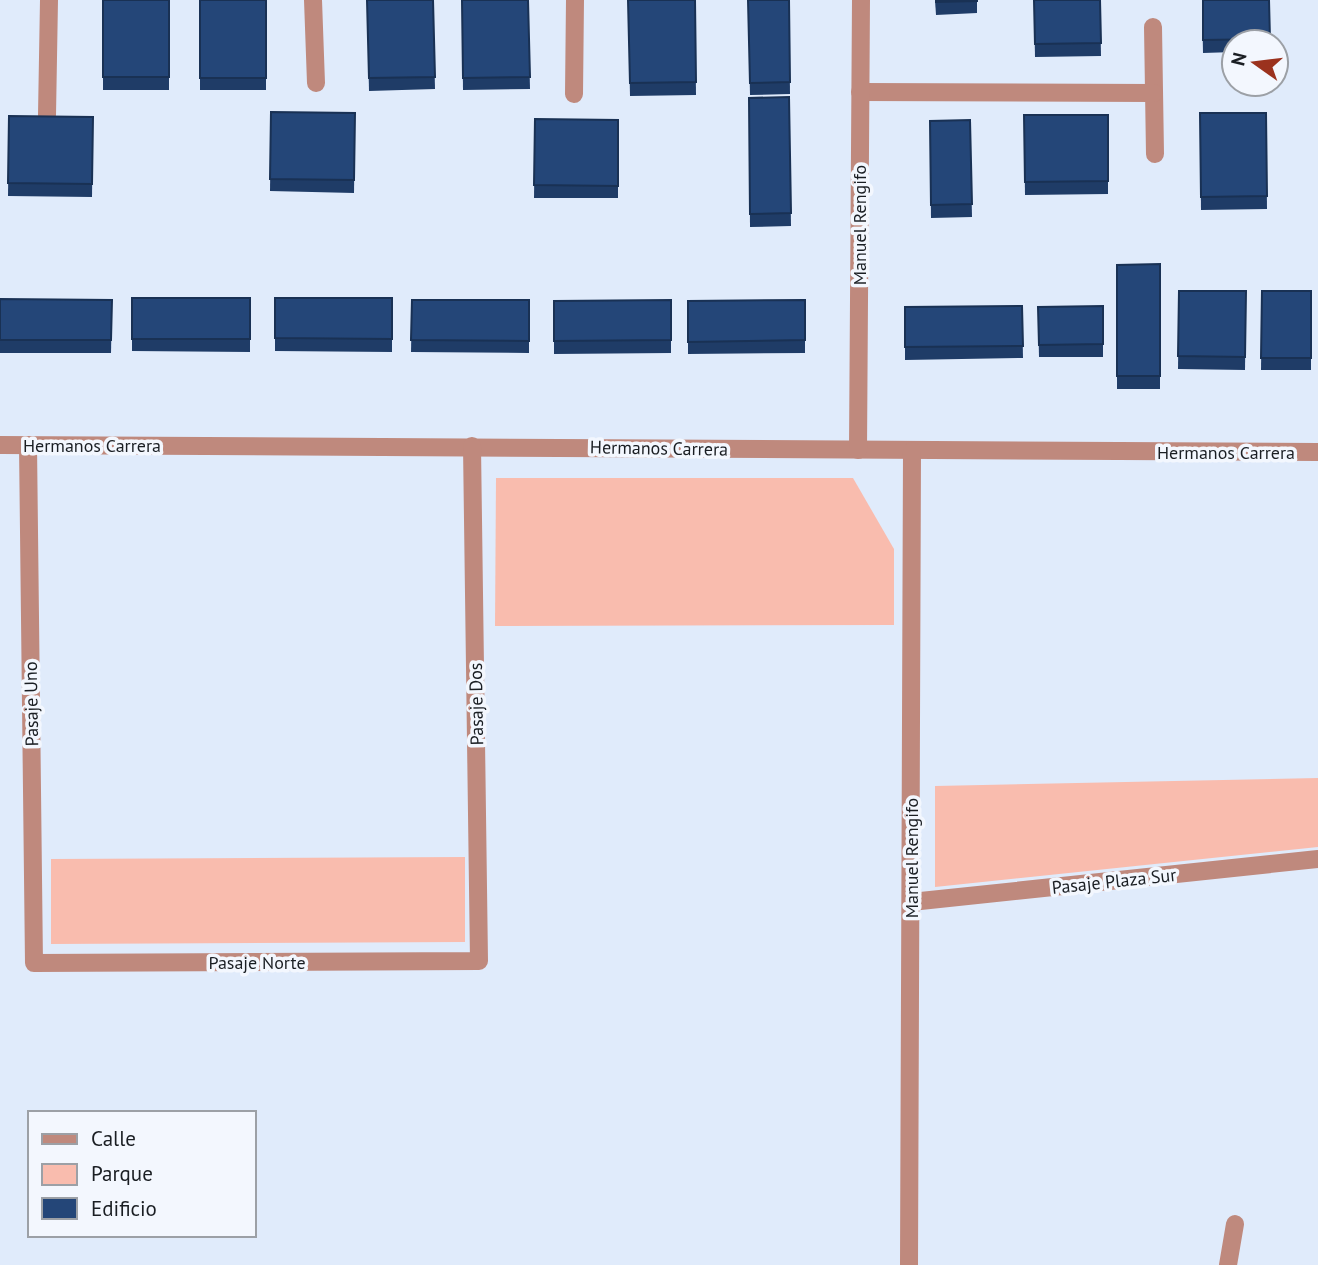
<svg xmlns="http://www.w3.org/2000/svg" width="1318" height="1265" font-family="'PT Sans',sans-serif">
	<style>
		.green { fill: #f9bcae }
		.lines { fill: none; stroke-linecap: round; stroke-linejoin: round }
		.street { stroke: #bf897d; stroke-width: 18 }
		.wall { fill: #1f3c67 }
		.building { fill: #244678; stroke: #193154; stroke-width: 2 }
		.labels { text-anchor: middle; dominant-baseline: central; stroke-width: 7; stroke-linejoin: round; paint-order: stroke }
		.street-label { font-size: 18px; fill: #1a1e23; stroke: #f3f7fe }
	</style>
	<rect width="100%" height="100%" fill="#e0ebfb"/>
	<g class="green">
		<polygon points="496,478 853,478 894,549 894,625 495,626"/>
		<polygon points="1318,778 1318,847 935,887 935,786"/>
		<polygon points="465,857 465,942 51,944 51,859"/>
	</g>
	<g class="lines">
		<g class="street">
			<polyline points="313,0 316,83"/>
			<polyline points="1153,27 1155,154"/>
			<polyline points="860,92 1154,93"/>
			<polyline points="574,94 575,0"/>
			<polyline points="47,115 49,0"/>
			<polyline points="0,445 1318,452"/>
			<polyline points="28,445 34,963 479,961 472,446"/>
			<polyline points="858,450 861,0"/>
			<polyline points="911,902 1318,859"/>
			<polyline points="909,1265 912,451"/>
			<polyline points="1228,1265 1235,1224"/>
		</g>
	</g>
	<g class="wall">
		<rect x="103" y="0" width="66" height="90"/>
		<rect x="200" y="0" width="66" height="90"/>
		<polygon points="367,0 433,0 435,89 369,91"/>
		<polygon points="462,0 528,0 530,89 463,90"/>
		<polygon points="628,0 695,0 696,95 630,96"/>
		<polygon points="748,0 789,0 790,94 750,95"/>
		<polygon points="935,0 977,0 977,13 936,15"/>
		<polygon points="1034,0 1100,0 1101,56 1035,57"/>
		<polygon points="1202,0 1269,0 1270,42 1234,42 1234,52 1203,53"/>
		<polygon points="789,97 791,226 750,227 749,98"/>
		<polygon points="271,112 355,113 354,193 270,191"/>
		<polygon points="1200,113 1266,113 1267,209 1201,210"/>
		<polygon points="1024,115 1108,115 1108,194 1025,195"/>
		<polygon points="9,116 93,117 92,197 8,196"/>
		<polygon points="535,119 618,120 618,198 534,198"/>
		<polygon points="970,120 972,217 931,218 930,121"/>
		<polygon points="1160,264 1160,389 1117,389 1117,265"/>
		<polygon points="1179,291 1246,291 1245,370 1178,369"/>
		<polygon points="1262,291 1311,291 1311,370 1261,370"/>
		<polygon points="132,298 250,298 250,352 132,351"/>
		<polygon points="275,298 392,298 392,352 275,351"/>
		<polygon points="0,299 112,300 111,353 0,353"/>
		<polygon points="412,300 529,300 529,353 411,352"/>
		<polygon points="671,300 671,353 554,354 554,301"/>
		<polygon points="805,300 805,353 688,354 688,301"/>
		<polygon points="1022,306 1023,358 905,360 905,307"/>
		<polygon points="1103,306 1103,357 1039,357 1038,307"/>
	</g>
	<g class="building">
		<rect x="103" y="0" width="66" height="77"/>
		<rect x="200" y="0" width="66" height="78"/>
		<polygon points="367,0 433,0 435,77 369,78"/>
		<polygon points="462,0 528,0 530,77 463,78"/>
		<polygon points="628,0 695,0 696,82 630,83"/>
		<polygon points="748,0 789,0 790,82 750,83"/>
		<polygon points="936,0 977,0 977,1 936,2"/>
		<polygon points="1034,0 1100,0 1101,43 1035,44"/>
		<polygon points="1203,0 1269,0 1270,39 1203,40"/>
		<polygon points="789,97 791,213 750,214 749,98"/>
		<polygon points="271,112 355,113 354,180 270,179"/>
		<polygon points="1200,113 1266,113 1267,196 1201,197"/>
		<polygon points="1024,115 1108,115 1108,181 1025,182"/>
		<polygon points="9,116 93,117 92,184 8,183"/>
		<polygon points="535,119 618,120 618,186 534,185"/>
		<polygon points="970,120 972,204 931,205 930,121"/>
		<polygon points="1160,264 1160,376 1117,376 1117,265"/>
		<polygon points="1179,291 1246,291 1245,357 1178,356"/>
		<polygon points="1262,291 1311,291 1311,358 1261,358"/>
		<rect x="132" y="298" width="118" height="41"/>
		<polygon points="275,298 392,298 392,339 275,338"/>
		<polygon points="0,299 112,300 111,340 0,340"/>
		<polygon points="412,300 529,300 529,341 411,340"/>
		<polygon points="671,300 671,340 554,341 554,301"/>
		<polygon points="805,300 805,340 688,342 688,301"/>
		<polygon points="1022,306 1023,346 905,347 905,307"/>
		<polygon points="1103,306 1103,344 1039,345 1038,307"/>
	</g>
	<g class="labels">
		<g class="street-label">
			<text transform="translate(859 225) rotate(-90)">Manuel Rengifo</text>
			<text x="92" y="445">Hermanos Carrera</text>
			<text transform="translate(659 448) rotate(1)">Hermanos Carrera</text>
			<text x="1226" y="452">Hermanos Carrera</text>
			<text transform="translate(31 704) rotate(-91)">Pasaje Uno</text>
			<text transform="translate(476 704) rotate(-91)">Pasaje Dos</text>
			<text transform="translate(911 858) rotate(-90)">Manuel Rengifo</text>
			<text transform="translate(1114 881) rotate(-6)">Pasaje Plaza Sur</text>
			<text x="257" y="962">Pasaje Norte</text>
		</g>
	</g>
	<rect x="28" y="1111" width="228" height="126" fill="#f3f7fe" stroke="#9ca0a6" stroke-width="2"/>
	<rect x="42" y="1134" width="35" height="10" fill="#bf897d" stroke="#9ca0a6" stroke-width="2"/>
	<text x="91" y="1146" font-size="21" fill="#1a1e23">Calle</text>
	<rect x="42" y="1164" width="35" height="21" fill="#f9bcae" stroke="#9ca0a6" stroke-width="2"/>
	<text x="91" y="1181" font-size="21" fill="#1a1e23">Parque</text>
	<rect x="42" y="1198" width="35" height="21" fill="#244678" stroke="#9ca0a6" stroke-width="2"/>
	<text x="91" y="1216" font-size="21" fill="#1a1e23">Edificio</text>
	<g transform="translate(1255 63) rotate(284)"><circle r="33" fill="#f3f7fe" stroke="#9ca0a6" stroke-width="2"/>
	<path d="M0-5L12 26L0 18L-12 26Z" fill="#9b321e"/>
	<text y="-10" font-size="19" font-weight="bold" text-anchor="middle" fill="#1a1e23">N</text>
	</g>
</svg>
